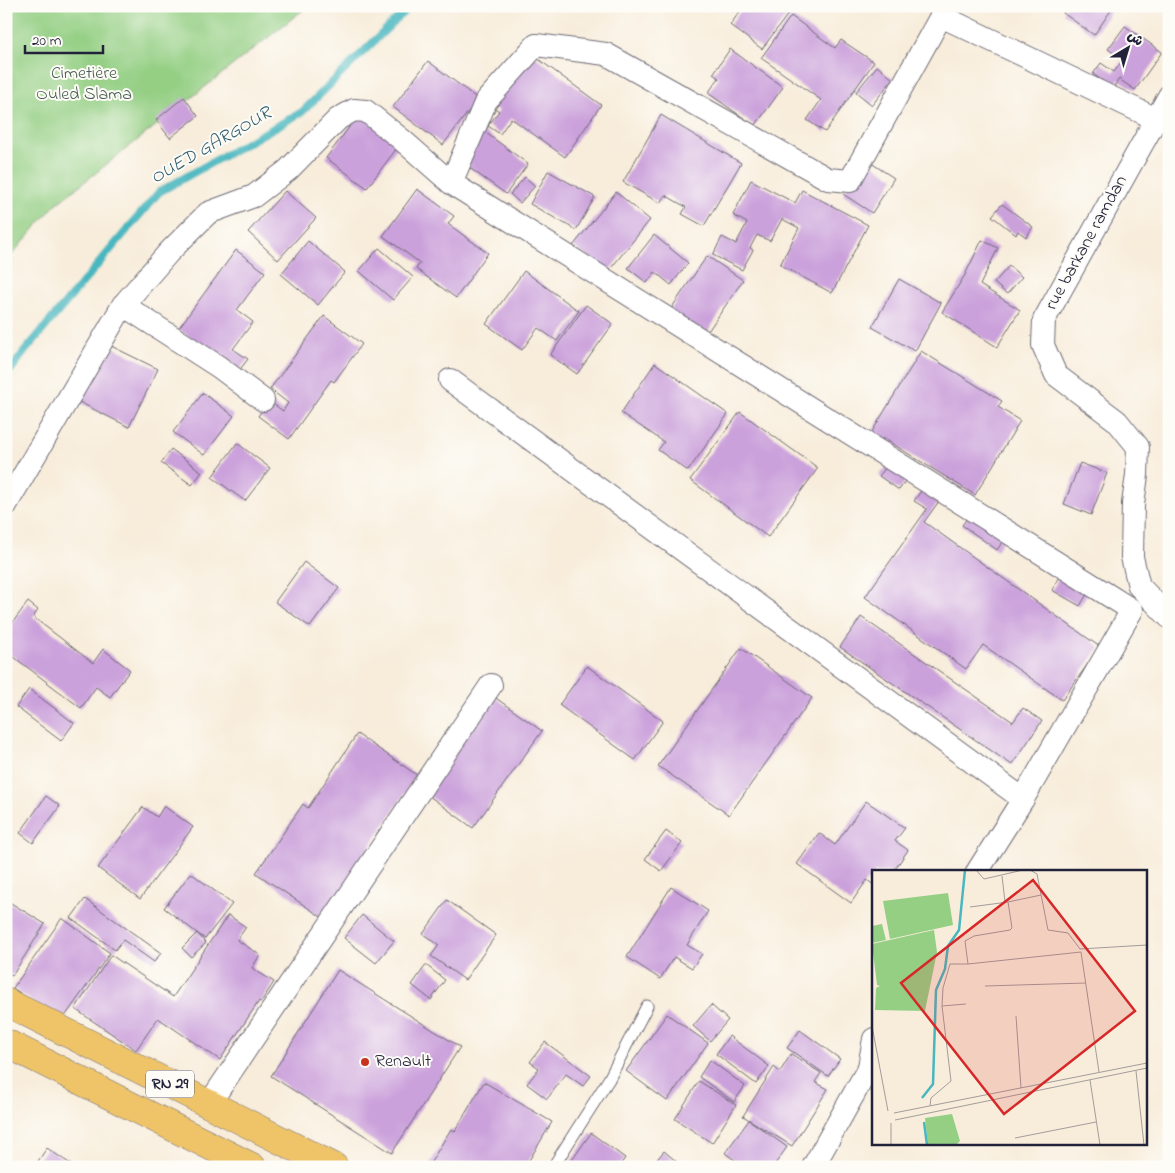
<svg xmlns="http://www.w3.org/2000/svg" width="1175" height="1173" font-family="'Indie Flower','Playpen Sans Arabic',sans-serif">
	<style>
		.green { fill: #94cf84; stroke: #5b7860 }
		.lines { fill: none; stroke-linecap: round; stroke-linejoin: round }
		.stream { stroke: #48b7c0; stroke-width: 8 }
		.building { fill: #cba1db }
		.service-casing { stroke: #6d6973; stroke-width: 13 }
		.minor-casing { stroke: #6d6973; stroke-width: 24 }
		.trunk-casing { stroke: #6d6973; stroke-width: 29 }
		.service { stroke: #fff; stroke-width: 11 }
		.minor { stroke: #fff; stroke-width: 22 }
		.trunk { stroke: #efc469; stroke-width: 28 }
		.poi-dot { fill: #c8321e; stroke: #fdfcf7; stroke-width: 2 }
		.labels { text-anchor: middle; dominant-baseline: central; stroke-width: 4; stroke-linejoin: round; paint-order: stroke }
		.shield { fill: #fdfcf7; stroke: #646373; stroke-width: 1 }
		.shield-label { font-size: 16px; font-weight: bold; fill: #22223b }
		.park-label { font-size: 18px; fill: #4a5f55; stroke: #fdfcf7 }
		.street-label { font-size: 18px; fill: #22223b; stroke: #fdfcf7 }
		.poi-label { font-size: 18px; fill: #22223b; stroke: #fdfcf7; text-anchor: start }
		.water-label { font-size: 19px; font-style: italic; fill: #315e70; stroke: #fdfcf7 }
		.inset-river { fill: none; stroke: #48b7c0; stroke-width: 2.5 }
		.inset-road { fill: none; stroke: #a29c9b; stroke-width: 1 }
		.view { fill: #d62828; fill-opacity: 0.15; stroke: #d62828; stroke-width: 2.5 }
		.inset-edge { fill: none; stroke: #22223b; stroke-width: 2.5 }
	</style>
	<rect width="100%" height="100%" fill="#fdfcf7"/>
	<filter id="ink" filterUnits="userSpaceOnUse"><feTurbulence type="fractalNoise" baseFrequency=".02" numOctaves="2"/><feDisplacementMap in="SourceGraphic" scale="10" xChannelSelector="R" yChannelSelector="G"/><feConvolveMatrix kernelMatrix="1 2 1 2 8 2 1 2 1" color-interpolation-filters="sRGB"/></filter>
	<filter id="wash" filterUnits="userSpaceOnUse"><feTurbulence type="fractalNoise" baseFrequency=".0096" numOctaves="4" result="noise"/><feDisplacementMap in="SourceGraphic" scale="20" xChannelSelector="R" yChannelSelector="G"/><feGaussianBlur stdDeviation="1.12" result="paint"/><feColorMatrix in="noise" values="0 0 0 0 0 0 0 0 0 0 0 0 0 0 0 0 0 1.4 0 .05"/><feComposite in="paint" operator="in"/></filter>
	<g filter="url(#wash)">
		<rect width="100%" height="100%" fill="#f8eddb"/>
		<polygon class="green" points="6,6 308,6 55,205 9,258 6,255"/>
		<g class="lines">
			<polyline class="stream" points="6,376 25,351 159,192 302,112 410,6"/>
		</g>
		<g id="blocks">
			<g class="building">
				<polygon points="744,6 794,6 762,49 730,25"/>
				<polygon points="1064,6 1114,6 1094,35 1063,13 1066,8"/>
				<polygon points="791,16 835,48 841,40 874,62 825,132 807,120 821,100 761,58"/>
				<polygon points="1125,26 1162,52 1135,90 1119,79 1113,88 1093,74 1101,63 1114,72 1123,60 1108,49"/>
				<polygon points="730,49 783,87 755,126 708,93 719,78 713,74"/>
				<polygon points="530,53 601,105 565,157 511,118 500,134 488,126 499,111 492,106"/>
				<polygon points="428,61 478,99 443,145 393,107"/>
				<polygon points="877,66 893,79 872,105 856,92"/>
				<polygon points="184,97 198,116 170,138 156,120"/>
				<polygon points="359,114 400,144 367,188 326,158"/>
				<polygon points="661,115 741,163 704,226 682,214 686,207 665,195 660,203 623,182"/>
				<polygon points="482,130 528,164 506,194 464,164"/>
				<polygon points="865,159 894,178 872,213 843,194"/>
				<polygon points="548,171 595,197 576,230 530,204"/>
				<polygon points="525,177 535,186 520,203 510,194"/>
				<polygon points="751,180 795,203 802,190 868,225 832,293 780,265 799,228 782,219 770,241 757,235 750,248 753,250 742,270 713,255 722,237 736,244 747,223 733,215"/>
				<polygon points="417,189 454,216 448,224 488,253 456,298 416,269 420,263 383,236"/>
				<polygon points="285,191 316,218 278,260 248,232"/>
				<polygon points="616,192 650,220 607,273 573,246"/>
				<polygon points="1002,204 1033,227 1026,237 1018,231 1016,235 992,216"/>
				<polygon points="654,235 688,263 671,285 655,272 647,283 628,268"/>
				<polygon points="982,240 998,248 980,285 1020,310 997,347 942,312 965,275"/>
				<polygon points="308,241 345,272 318,305 281,274"/>
				<polygon points="379,248 413,277 393,300 359,271"/>
				<polygon points="236,250 265,272 237,310 253,322 233,349 248,359 238,372 178,329"/>
				<polygon points="707,256 743,280 704,337 668,313"/>
				<polygon points="1009,266 1022,277 1007,294 994,283"/>
				<polygon points="524,271 579,311 557,341 538,328 522,350 486,324"/>
				<polygon points="899,279 941,303 915,351 872,327"/>
				<polygon points="586,305 613,324 577,374 550,355"/>
				<polygon points="324,316 362,344 334,382 331,380 289,439 258,416 269,401 283,411 288,403 270,389"/>
				<polygon points="105,343 158,369 129,427 77,401"/>
				<polygon points="921,351 1002,401 998,407 1020,421 975,495 883,438 882,441 870,435"/>
				<polygon points="655,363 728,414 688,471 658,450 664,442 621,413"/>
				<polygon points="203,393 234,416 204,455 173,432"/>
				<polygon points="740,412 818,468 768,537 690,480"/>
				<polygon points="237,443 270,468 245,501 212,477"/>
				<polygon points="171,449 202,472 192,485 161,463"/>
				<polygon points="1080,463 1107,473 1091,515 1064,504"/>
				<polygon points="887,466 906,480 899,490 879,476"/>
				<polygon points="925,485 942,497 924,522 1100,647 1062,700 983,645 966,669 865,597 927,509 914,501"/>
				<polygon points="971,513 1005,538 997,550 962,525"/>
				<polygon points="304,562 339,588 310,627 275,602"/>
				<polygon points="1062,573 1090,589 1080,606 1052,590"/>
				<polygon points="28,602 38,610 33,617 93,663 103,649 130,670 110,697 96,687 81,708 6,651 6,631"/>
				<polygon points="861,617 1013,722 1023,708 1042,721 1012,765 840,647"/>
				<polygon points="741,648 812,698 729,815 658,766"/>
				<polygon points="587,666 663,721 635,760 559,705"/>
				<polygon points="29,689 74,723 61,741 16,707"/>
				<polygon points="493,696 542,731 473,828 425,793"/>
				<polygon points="357,734 417,775 323,918 256,873 303,804 308,808"/>
				<polygon points="46,796 60,806 33,843 20,833"/>
				<polygon points="866,801 905,828 895,841 908,850 893,872 874,872 874,885 867,880 851,903 797,864 819,833 835,845"/>
				<polygon points="164,806 193,827 140,899 98,868 143,807 157,817"/>
				<polygon points="666,831 682,843 661,871 645,859"/>
				<polygon points="191,873 232,904 205,939 164,908"/>
				<polygon points="671,887 708,911 687,945 702,954 692,968 674,957 660,979 627,957"/>
				<polygon points="85,899 161,953 154,962 123,940 115,950 71,918"/>
				<polygon points="6,900 45,924 12,976 6,972"/>
				<polygon points="447,900 496,935 465,980 431,956 439,945 423,934"/>
				<polygon points="228,915 246,927 237,940 260,955 252,968 274,982 261,1002 259,1001 220,1060 158,1018 136,1050 75,1009 111,955 173,997"/>
				<polygon points="362,915 394,941 376,963 344,938"/>
				<polygon points="62,918 110,953 61,1022 13,988"/>
				<polygon points="197,933 206,943 191,957 182,948"/>
				<polygon points="426,965 445,980 431,1000 412,985"/>
				<polygon points="338,970 460,1047 392,1153 271,1076"/>
				<polygon points="711,1005 728,1020 710,1041 693,1026"/>
				<polygon points="667,1014 708,1043 667,1101 626,1071"/>
				<polygon points="800,1030 840,1059 828,1076 787,1048"/>
				<polygon points="729,1036 769,1066 756,1084 716,1054"/>
				<polygon points="545,1042 591,1076 583,1086 566,1074 547,1099 527,1084 539,1068 530,1062"/>
				<polygon points="791,1054 821,1073 815,1082 828,1089 792,1146 743,1116 774,1067 780,1072"/>
				<polygon points="710,1060 745,1086 734,1102 699,1077"/>
				<polygon points="699,1081 736,1105 712,1143 675,1119"/>
				<polygon points="484,1082 552,1122 525,1167 428,1167 451,1129 455,1131"/>
				<polygon points="749,1120 787,1147 773,1167 744,1167 725,1153"/>
				<polygon points="591,1133 625,1158 619,1167 567,1167"/>
				<polygon points="47,1148 75,1167 34,1167"/>
				<polygon points="664,1151 683,1167 658,1167 654,1163"/>
			</g>
		</g>
	</g>
	<g filter="url(#ink)">
		<use href="#blocks" fill-opacity="0" stroke="#6d6973" stroke-width="1"/>
		<g class="lines">
			<defs>
				<polyline id="service" points="553,1167 609,1079 647,1006"/>
				<g id="minor">
					<polyline points="1169,96 1044,320 1043,345 1056,375 1117,421 1138,447 1137,475 1133,504 1132,557 1139,586 1169,617"/>
					<polyline points="123,305 219,367 263,400"/>
					<polyline points="450,380 1023,799"/>
					<polyline points="6,505 123,305 169,252 208,213 254,196 288,170 338,119 354,110 366,111 401,139 451,183"/>
					<polyline points="977,872 1023,799 1132,610 451,183 486,101 536,45 606,54 828,179 850,181 941,16 1156,119"/>
					<polyline points="209,1104 491,685"/>
					<polyline points="813,1167 869,1067 874,1039"/>
				</g>
				<g id="trunk">
					<polyline points="6,1002 334,1167"/>
					<polyline points="6,1043 252,1167"/>
				</g>
			</defs>
			<use href="#service" class="service-casing"/>
			<use href="#minor" class="minor-casing"/>
			<use href="#trunk" class="trunk-casing"/>
			<use href="#service" class="service"/>
			<use href="#minor" class="minor"/>
			<use href="#trunk" class="trunk"/>
		</g>
	</g>
	<circle class="poi-dot" cx="365" cy="1062" r="5"/>
	<g class="labels">
		<rect class="shield" x="146" y="1070.5" width="48" height="27" rx="4"/>
		<g class="shield-label">
			<text x="170" y="1084">RN 29</text>
		</g>
		<g class="park-label">
			<text x="84" y="74">Cimetière<tspan x="84" dy="21">Ouled Slama</tspan></text>
		</g>
		<g class="street-label">
			<text transform="translate(1087 243) rotate(-61)">rue barkane ramdan</text>
		</g>
		<g class="poi-label">
			<text x="375" y="1062">Renault</text>
		</g>
		<g class="water-label">
			<text transform="translate(211 146) rotate(-30)">OUED GARGOUR</text>
		</g>
	</g>
	<g transform="translate(872 870)">
		<rect width="275" height="275" fill="#f8eddb"/>
		<path d="M76,23l5,32 -63,14 -7,-38zM10,54l4,16 -14,3v-17zM62,60l3,22 -12,59 -50,-1 1,-22 4,-2 -3,-1 -5,-41zM80,244l8,27 -4,4h-28l-3,-27z" fill="#94cf84"/>
		<path class="inset-river" d="M50,228l11,-14 3,-94 9,-21 3,-23 11,-16 6,-60M52,252l3,23"/>
		<path class="inset-road" d="M104,0l8,9 39,-9M158,0l7,4 11,56 20,3 12,16 67,-4M130,6l3,26M169,25l-33,7 4,26 -2,2 -36,6 -9,5 3,23 113,-12 18,120M98,37l38,-5M275,79v25M0,104v21M113,116l101,-3M70,136l24,-2M144,146l5,72M0,156l16,85M264,201l8,74M218,210l10,65M58,236l1,-8 20,-17 -9,-75 1,-18 7,-24h18M22,243l253,-50M23,250l252,-52M143,268l81,-16M19,275v-22"/>
		<path class="view" d="M161,10l102,131 -131,103 -103,-131z"/>
		<rect width="275" height="275" class="inset-edge"/>
	</g>
	<rect width="1175" height="1173" fill="none" stroke="#fdfcf7" stroke-width="25"/>
	<g transform="translate(1128 48) rotate(38)" stroke="#fdfcf7" stroke-width="4" paint-order="stroke">
	<path d="M0-4L9 19L0 12L-9 19Z" fill="#22223b"/>
	<text y="-8" font-size="14" font-weight="bold" text-anchor="middle" fill="#22223b">ش</text>
	</g>
	<path d="M25 45v8h78v-8" fill="none" stroke="#22223b" stroke-width="2.5"/>
	<text x="32" y="45" font-size="15" fill="#22223b" stroke="#fdfcf7" stroke-width="4" paint-order="stroke">20 m</text>
</svg>
